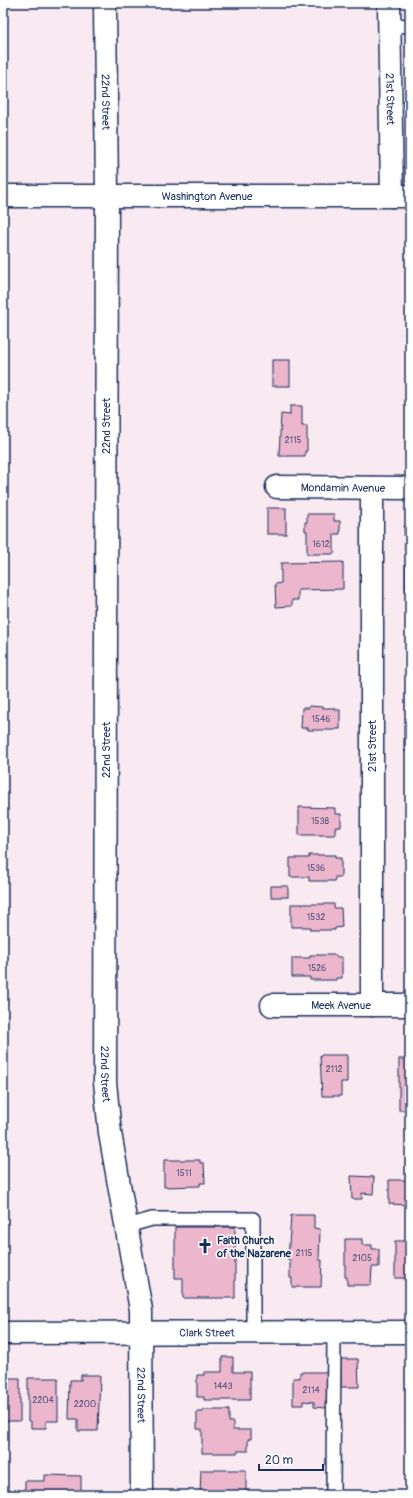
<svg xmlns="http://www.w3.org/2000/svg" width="413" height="1498" font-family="Pangolin,sans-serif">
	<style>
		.building { fill: #ecb6cd; stroke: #1b2f5e }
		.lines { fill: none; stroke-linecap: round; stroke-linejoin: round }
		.service-casing { stroke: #1b2f5e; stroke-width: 16 }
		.minor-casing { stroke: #1b2f5e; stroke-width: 25 }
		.service { stroke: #fff; stroke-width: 13 }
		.minor { stroke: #fff; stroke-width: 22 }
		.labels { text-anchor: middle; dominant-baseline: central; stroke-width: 3; stroke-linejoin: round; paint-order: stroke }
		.number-label { font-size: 9px; fill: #4f517a }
		.street-label { font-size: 11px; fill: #1b2f5e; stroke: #fff }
		.poi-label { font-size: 11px; font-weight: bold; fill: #1b2f5e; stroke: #fff; text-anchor: start }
	</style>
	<rect width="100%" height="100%" fill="#f9e9f0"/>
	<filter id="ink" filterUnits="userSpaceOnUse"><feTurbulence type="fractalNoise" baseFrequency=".025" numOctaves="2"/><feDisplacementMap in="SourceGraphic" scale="8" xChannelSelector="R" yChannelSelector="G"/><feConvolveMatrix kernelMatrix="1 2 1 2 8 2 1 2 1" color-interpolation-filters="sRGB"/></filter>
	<g filter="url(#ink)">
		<g class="building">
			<rect x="272" y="360" width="18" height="26"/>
			<rect x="409" y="404" width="1" height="39"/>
			<polygon points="290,406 302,406 302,426 307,426 307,451 305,451 305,456 279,456 281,414 290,415"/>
			<rect x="267" y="508" width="19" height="26"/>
			<polygon points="307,514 334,514 334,521 340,521 340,534 334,534 334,554 307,554 307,531 305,531 305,522 307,522"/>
			<polygon points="404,526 410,526 410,551 405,551"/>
			<polygon points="343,562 343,589 298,590 298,600 292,600 292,606 276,607 275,584 281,583 281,563"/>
			<rect x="406" y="562" width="4" height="27"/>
			<rect x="408" y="620" width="2" height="14"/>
			<polygon points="309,706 323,707 323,708 335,708 335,710 340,710 340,729 335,729 335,730 308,730 308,728 301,728 302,708 309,708"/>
			<rect x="404" y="725" width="6" height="26"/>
			<polygon points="299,807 335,808 335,814 341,814 341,827 335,827 335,835 299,835"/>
			<polygon points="309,855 335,855 335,858 341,858 341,877 335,877 335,881 309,881 309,877 290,877 290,858 309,858"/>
			<rect x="271" y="886" width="17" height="11"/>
			<polygon points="291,904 334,904 334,908 341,908 342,927 335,928 335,930 310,930 310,927 291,927"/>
			<polygon points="310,955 336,955 336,957 342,957 342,978 336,978 336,980 310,980 310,977 292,977 292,958 310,958"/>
			<polygon points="320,1055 347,1055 347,1082 341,1082 341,1096 322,1096"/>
			<rect x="399" y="1059" width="11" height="51"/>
			<polygon points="164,1160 200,1160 200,1163 204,1163 205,1183 200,1183 200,1186 164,1187"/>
			<polygon points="351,1176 374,1177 373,1194 362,1193 362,1199 352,1199"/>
			<polygon points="389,1180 410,1180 410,1205 389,1204"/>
			<polygon points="291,1215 314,1215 314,1228 320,1229 319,1260 322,1260 321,1287 292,1287 292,1278 290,1278 290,1260 288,1260"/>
			<polygon points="175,1227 235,1227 235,1298 183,1298 183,1278 175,1278"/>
			<polygon points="345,1239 362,1239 362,1245 372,1245 372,1249 379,1249 379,1267 372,1267 371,1285 347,1285 347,1277 345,1277"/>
			<rect x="395" y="1241" width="15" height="37"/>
			<polygon points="222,1357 233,1357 233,1372 250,1372 250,1400 204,1400 204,1397 197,1397 197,1375 204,1375 204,1372 222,1372"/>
			<polygon points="341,1359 358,1359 359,1387 341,1387"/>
			<polygon points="300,1372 328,1372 328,1402 325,1402 325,1408 314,1407 314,1402 303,1401 303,1405 293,1405 293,1378 300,1378"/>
			<polygon points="81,1375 100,1375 98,1431 78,1431 78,1419 69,1419 70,1380 81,1380"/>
			<polygon points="3,1378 20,1378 20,1421 5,1421 5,1429 3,1429"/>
			<polygon points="28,1378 58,1378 58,1421 46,1421 46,1428 31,1428 31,1421 28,1421"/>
			<rect x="406" y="1390" width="4" height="33"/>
			<polygon points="203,1410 229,1410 229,1422 233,1422 233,1430 251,1430 251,1439 248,1439 248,1451 237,1451 237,1453 202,1453 202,1429 197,1429 197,1412 203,1412"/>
			<polygon points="201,1470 246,1470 246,1495 200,1495"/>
			<polygon points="45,1475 81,1476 81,1495 25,1495 25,1481 45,1481"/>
		</g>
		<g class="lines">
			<defs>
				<g id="service">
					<polyline points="389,25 410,26"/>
					<polyline points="127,1226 152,1219 253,1219 253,1332"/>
					<polyline points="333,1495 334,1332"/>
				</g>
				<g id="minor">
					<path id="s1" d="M105,3l2,193 -2,886 5,51 31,177 1,185"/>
					<path id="s2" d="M389,3l3,193"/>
					<path id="s3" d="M3,196h407"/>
					<path id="s4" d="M277,487l133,1"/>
					<path id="s5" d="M272,1005h138"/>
					<polyline points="372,1005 372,488"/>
					<path id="s6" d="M3,1333l407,-1"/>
				</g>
			</defs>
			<use href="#service" class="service-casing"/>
			<use href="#minor" class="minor-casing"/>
			<use href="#service" class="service"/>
			<use href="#minor" class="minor"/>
		</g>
	</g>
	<defs>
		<symbol id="church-bare" viewBox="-9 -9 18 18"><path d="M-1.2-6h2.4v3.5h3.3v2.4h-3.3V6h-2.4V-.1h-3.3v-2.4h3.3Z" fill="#1b2f5e" stroke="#fff" stroke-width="2.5" paint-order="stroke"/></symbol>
	</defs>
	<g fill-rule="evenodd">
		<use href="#church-bare" x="194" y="1235" width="22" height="22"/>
	</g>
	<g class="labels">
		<g class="number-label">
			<text x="293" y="440">2115</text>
			<text x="321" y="544">1612</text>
			<text x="321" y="719">1546</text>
			<text x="320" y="821">1538</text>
			<text x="316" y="868">1536</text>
			<text x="316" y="917">1532</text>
			<text x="317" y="968">1526</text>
			<text x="334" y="1069">2112</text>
			<text x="184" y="1173">1511</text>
			<text x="304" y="1253">2115</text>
			<text x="362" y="1258">2105</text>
			<text x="223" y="1386">1443</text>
			<text x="311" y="1390">2114</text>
			<text x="43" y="1400">2204</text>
			<text x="85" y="1404">2200</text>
		</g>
		<g class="street-label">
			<text stroke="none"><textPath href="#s2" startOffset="96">21st Street</textPath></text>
			<text stroke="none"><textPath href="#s1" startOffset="99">22nd Street</textPath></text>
			<text stroke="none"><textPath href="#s3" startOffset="204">Washington Avenue</textPath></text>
			<text transform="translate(106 426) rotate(-90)">22nd Street</text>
			<text stroke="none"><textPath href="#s4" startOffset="66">Mondamin Avenue</textPath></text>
			<text transform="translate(372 746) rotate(-90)">21st Street</text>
			<text transform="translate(106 750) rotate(-90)">22nd Street</text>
			<text stroke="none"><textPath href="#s5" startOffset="69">Meek Avenue</textPath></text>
			<text stroke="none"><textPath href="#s1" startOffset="1071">22nd Street</textPath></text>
			<text stroke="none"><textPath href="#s6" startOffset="204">Clark Street</textPath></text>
			<text stroke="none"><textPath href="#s1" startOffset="1395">22nd Street</textPath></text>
		</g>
		<g class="poi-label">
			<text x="217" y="1240">Faith Church<tspan x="217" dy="13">of the Nazarene</tspan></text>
		</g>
	</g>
	<rect width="413" height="1498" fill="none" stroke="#fff" stroke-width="16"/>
	<rect x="8" y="8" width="397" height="1482" fill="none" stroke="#1b2f5e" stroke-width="1.5" filter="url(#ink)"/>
	<path d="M259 1464v6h64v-6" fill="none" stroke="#1b2f5e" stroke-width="2"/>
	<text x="265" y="1464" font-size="12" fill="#1b2f5e" stroke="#ffffff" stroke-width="3" paint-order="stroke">20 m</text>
</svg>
